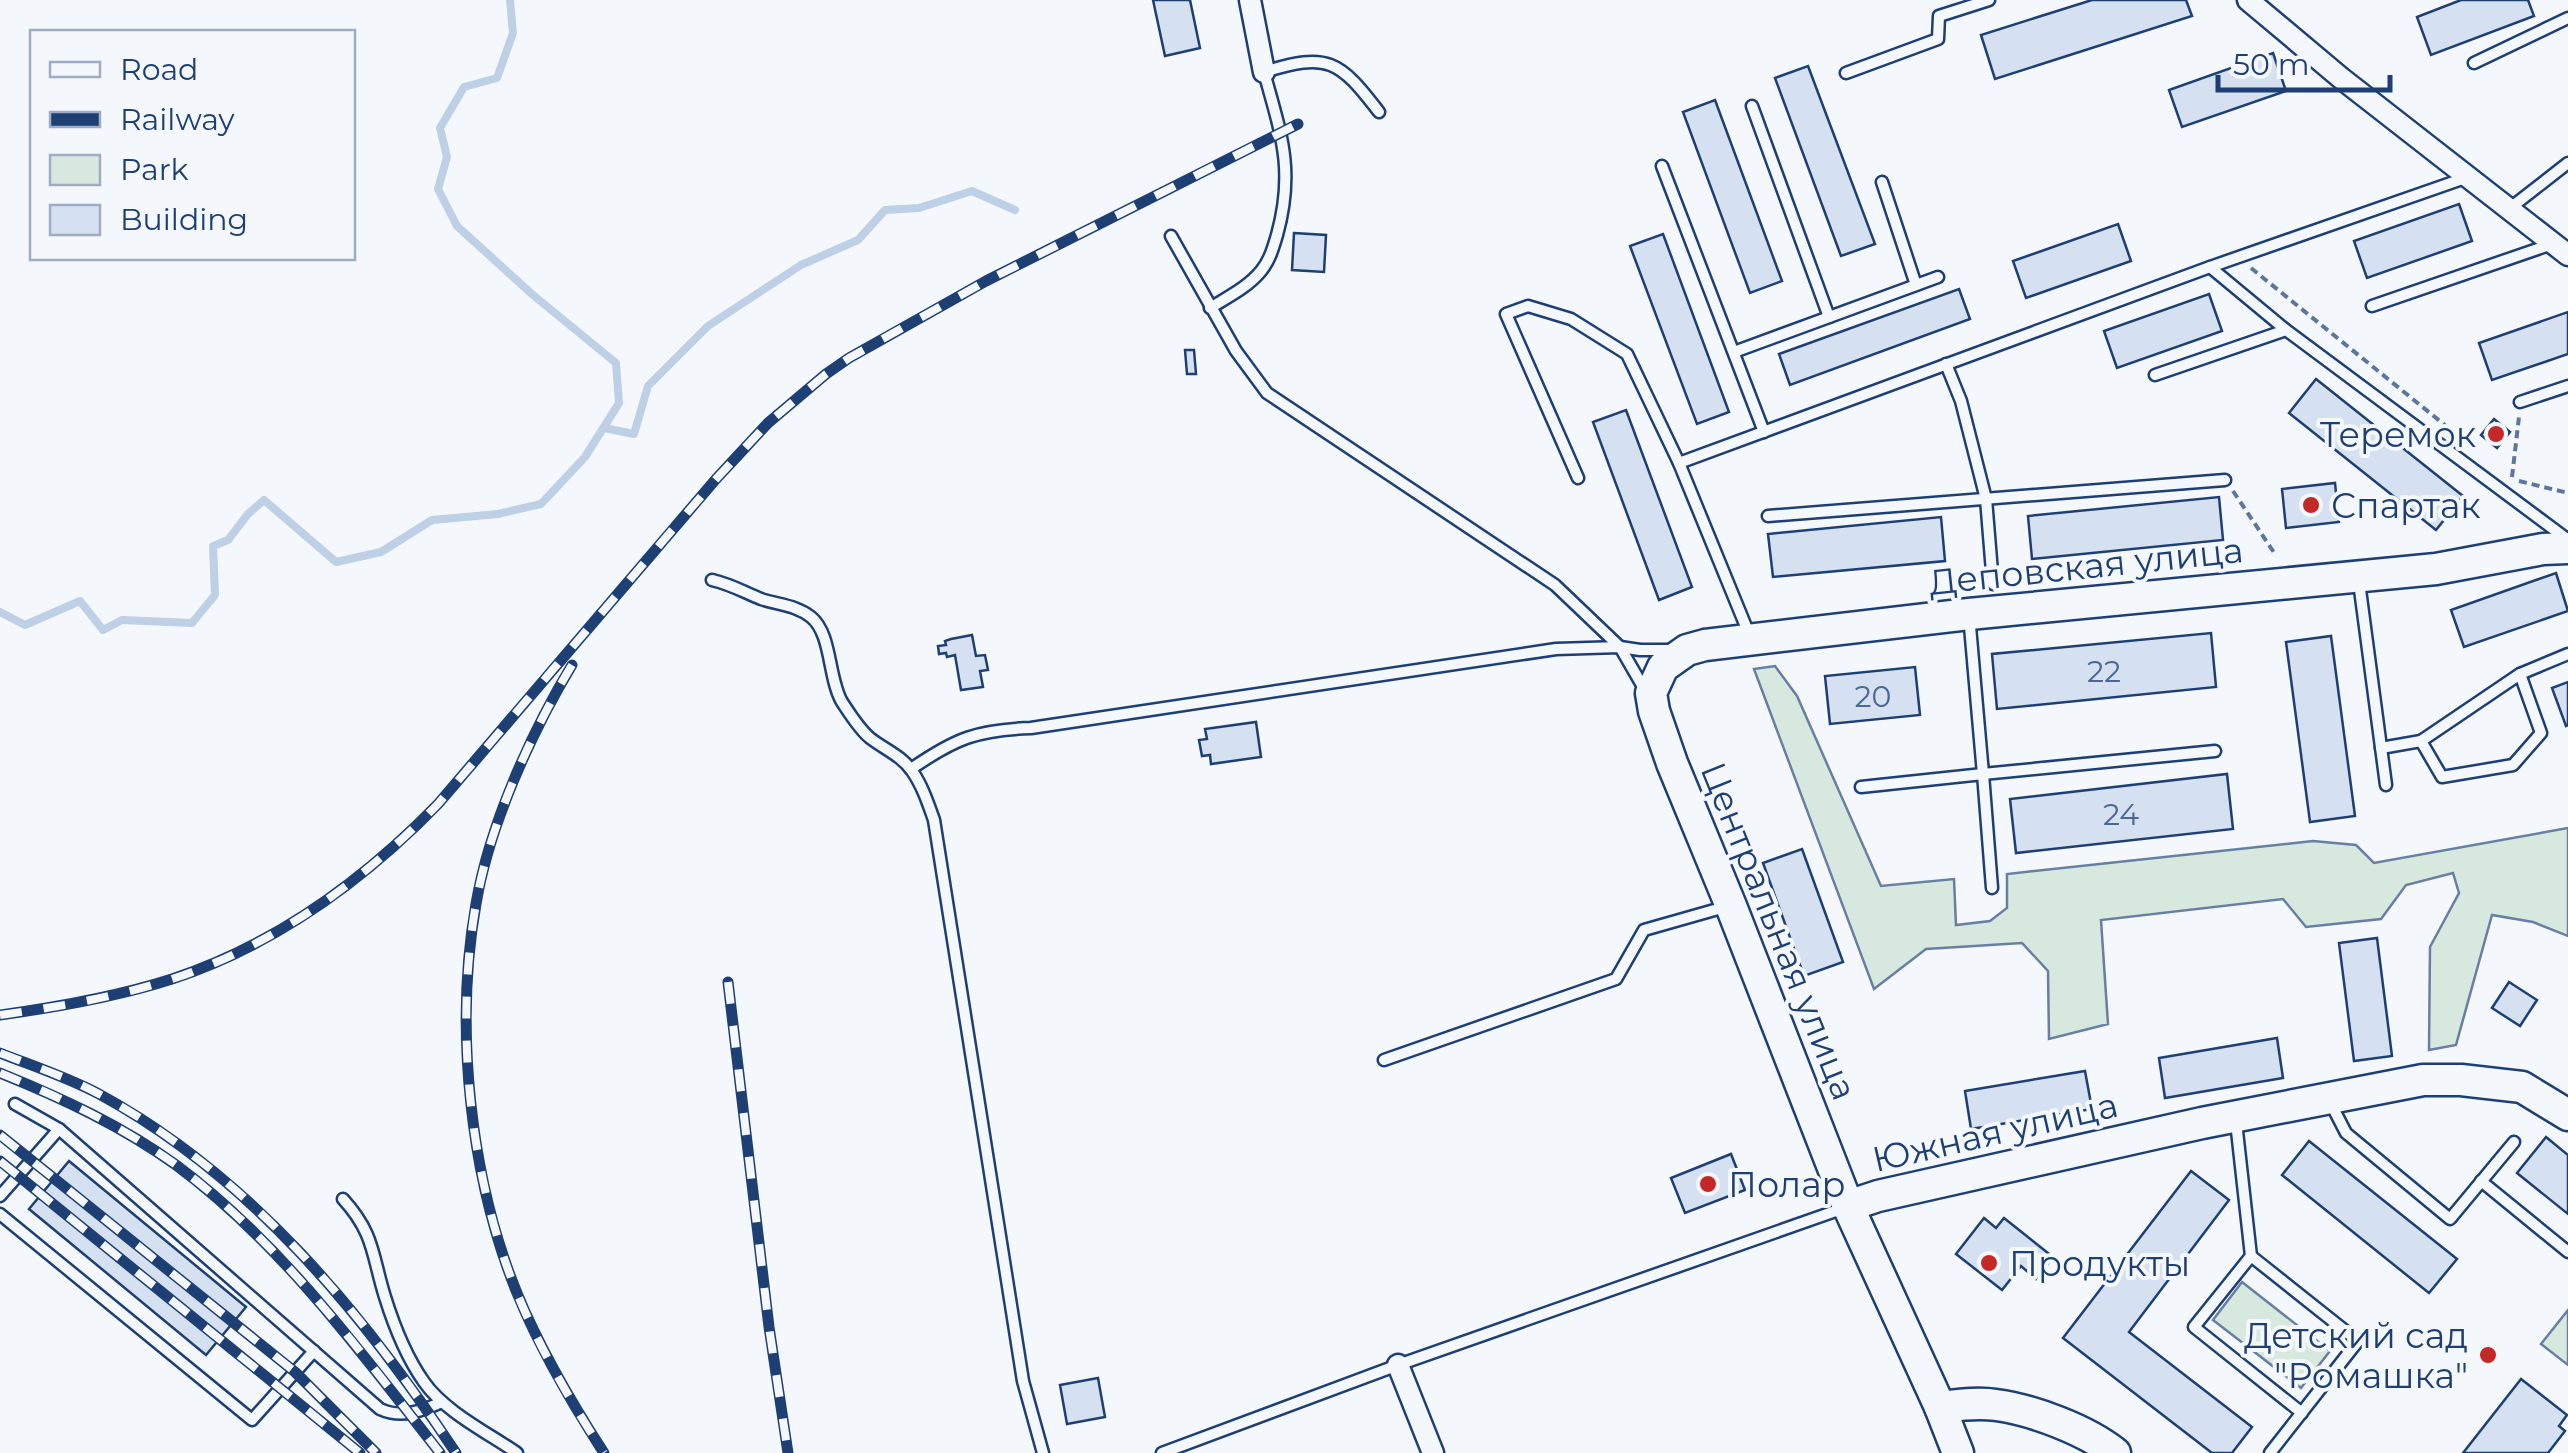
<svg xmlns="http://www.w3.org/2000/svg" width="2568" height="1453" font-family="Montserrat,sans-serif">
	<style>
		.green { fill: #d7e8df; stroke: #687fa3; stroke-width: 2.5 }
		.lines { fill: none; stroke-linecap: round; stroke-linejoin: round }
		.stream { stroke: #bed0e5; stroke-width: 8 }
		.building { fill: #d5e0f0; stroke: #1d3f73; stroke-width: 2.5 }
		.lane-casing { stroke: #1d3f73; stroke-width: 15 }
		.street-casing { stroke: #1d3f73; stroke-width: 25 }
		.secondary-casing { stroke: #1d3f73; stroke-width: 35 }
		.path { stroke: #5e769c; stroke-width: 4; stroke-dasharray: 8 5; stroke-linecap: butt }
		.lane { stroke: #f4f7fb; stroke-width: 10 }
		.street { stroke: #f4f7fb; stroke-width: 20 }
		.secondary { stroke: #f4f7fb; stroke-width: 30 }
		.rail-casing { stroke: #1d3f73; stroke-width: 11 }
		.rail { stroke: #f4f7fb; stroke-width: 8; stroke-dasharray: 22; stroke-linecap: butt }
		.poi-dot { fill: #c62828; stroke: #f4f7fb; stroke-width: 4 }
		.labels { text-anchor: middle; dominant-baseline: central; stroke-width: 8; stroke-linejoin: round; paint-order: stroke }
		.number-label { font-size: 30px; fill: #4b6792 }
		.poi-label { font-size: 35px; fill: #1d3f73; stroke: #f4f7fb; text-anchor: start }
		.street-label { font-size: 35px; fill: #1d3f73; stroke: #f4f7fb }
	</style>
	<rect width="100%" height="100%" fill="#f4f7fb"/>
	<g class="green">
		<polygon points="1775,666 1797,696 1881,886 1954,879 1956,925 1990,921 2007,908 2007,874 2313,841 2356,845 2374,863 2568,828 2568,936 2533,922 2492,915 2456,1045 2429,1050 2430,947 2459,893 2453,873 2406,885 2381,919 2306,927 2283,899 2101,920 2108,1024 2049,1039 2048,971 2022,943 1926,949 1874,989 1754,669"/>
		<polygon points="2242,1282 2330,1351 2301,1388 2213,1320"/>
		<polygon points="2568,1310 2568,1365 2541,1344"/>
	</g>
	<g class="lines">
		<g class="stream">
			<polyline points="604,428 634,434 648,386 708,326 801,265 858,240 885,210 919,208 972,191 1015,210"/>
			<polyline points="0,612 25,625 80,601 103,630 122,620 192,623 215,595 213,546 228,540 248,514 264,500 336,562 381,552 432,520 498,514 541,504 585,457 619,403 616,363 533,295 457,226 438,189 447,157 440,128 464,87 497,78 513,33 510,0"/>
		</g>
	</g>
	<g class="building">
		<polygon points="1153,0 1190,0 1200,48 1165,56"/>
		<polygon points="2092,0 2186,0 2192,16 1995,79 1981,35"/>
		<polygon points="2461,0 2528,0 2534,16 2431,55 2417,17"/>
		<polygon points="2273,53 2286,91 2182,127 2169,90"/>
		<polygon points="1808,66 1875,244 1841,256 1775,78"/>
		<polygon points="1715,100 1782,281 1750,293 1683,112"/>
		<polygon points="2459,204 2472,241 2367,278 2354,241"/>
		<polygon points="2118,224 2131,261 2026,298 2013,261"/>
		<polygon points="1294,233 1326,235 1324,272 1292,270"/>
		<polygon points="1663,234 1729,412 1697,424 1630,246"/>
		<polygon points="1959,289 1970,319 1790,385 1779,354"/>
		<polygon points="2209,294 2222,331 2117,368 2104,331"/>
		<polygon points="2568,312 2568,354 2492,380 2479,343"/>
		<polygon points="1185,350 1194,350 1196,374 1187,374"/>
		<polygon points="2316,379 2463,496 2436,530 2289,413"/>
		<polygon points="1626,410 1692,587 1659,600 1593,422"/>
		<polygon points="2494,419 2510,432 2497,448 2481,435"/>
		<polygon points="2335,483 2339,522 2286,528 2282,489"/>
		<polygon points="2219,497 2223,540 2032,559 2028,516"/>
		<polygon points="1941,517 1945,561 1773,577 1768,534"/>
		<polygon points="2556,573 2568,611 2464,647 2451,610"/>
		<polygon points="2211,633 2216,687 1997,709 1992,654"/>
		<polygon points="972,635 976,656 985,655 988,670 980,671 983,687 961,690 955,655 947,657 946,653 939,654 938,646 946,645 945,641 951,639"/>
		<polygon points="2331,636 2355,816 2310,822 2286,642"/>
		<polygon points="1915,667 1920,715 1830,724 1825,676"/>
		<polygon points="2568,682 2568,725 2566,726 2552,688"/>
		<polygon points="1256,722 1261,757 1211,764 1210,755 1202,756 1199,740 1207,739 1205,729"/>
		<polygon points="2227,774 2233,829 2016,853 2010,799"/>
		<polygon points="1802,849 1843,962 1804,976 1763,863"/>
		<polygon points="2377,938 2392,1056 2354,1061 2339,943"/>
		<polygon points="2509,982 2537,1000 2520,1026 2492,1008"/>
		<polygon points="2277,1038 2283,1078 2165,1098 2159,1058"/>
		<polygon points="2085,1071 2092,1109 1971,1129 1965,1091"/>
		<polygon points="2546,1137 2568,1155 2568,1214 2517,1173"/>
		<polygon points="2309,1141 2457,1259 2429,1293 2282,1175"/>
		<polygon points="1731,1154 1745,1190 1685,1213 1671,1178"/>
		<polygon points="69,1161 246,1307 206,1355 29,1209"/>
		<polygon points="2191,1171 2229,1200 2129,1332 2252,1427 2232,1453 2212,1453 2063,1338"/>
		<polygon points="1984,1218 1996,1228 2004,1218 2053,1257 2036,1279 2021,1266 2002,1290 1956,1254"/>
		<polygon points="1098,1378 1105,1417 1067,1424 1060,1385"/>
		<polygon points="2521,1379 2567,1415 2559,1426 2565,1431 2548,1453 2463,1453"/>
	</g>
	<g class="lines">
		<defs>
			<g id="lane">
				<polyline points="2474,63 2568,18"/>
				<polyline points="1846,73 1938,39 1939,16 1989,0"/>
				<polyline points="1752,106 1829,317"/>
				<polyline points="1662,166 1764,432"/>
				<polyline points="1882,182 1916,285"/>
				<polyline points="2509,209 2568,163"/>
				<polyline points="1171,236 1236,351 1267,393 1555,585 1620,647 1646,692"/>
				<polyline points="2210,267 2468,177"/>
				<polyline points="2372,306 2552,244"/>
				<path d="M1210,308c18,-11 38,-21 51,-37 9,-11 12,-23 16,-36 18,-65 4,-101 -13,-163 64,-20 75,-12 115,40"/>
				<polyline points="1734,352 1938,277"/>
				<polyline points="1946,364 1961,401 1986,499 1993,584"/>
				<polyline points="2155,375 2286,330 2567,539"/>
				<polyline points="2520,402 2568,386"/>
				<polyline points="1578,478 1506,314 1528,306 1571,319 1627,354 1679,463"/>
				<polyline points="1768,516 2225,480"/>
				<path d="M712,580c18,4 32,12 49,19 18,6 35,6 50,18 21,17 17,61 31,85 8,12 17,27 28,36 14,11 32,18 42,33 10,14 16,32 22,49l89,561 20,72"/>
				<polyline points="2359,582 2386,785"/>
				<polyline points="1969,615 1983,774 2215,751"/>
				<polyline points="1749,634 1679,463 2210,267 2286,330"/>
				<polyline points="2421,741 2520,674 2568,654"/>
				<polyline points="2381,748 2421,741 2442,777 2513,765 2541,733 2520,674"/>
				<path d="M911,769c45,-31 66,-39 120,-41l525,-79 64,-2 20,3h31"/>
				<polyline points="1861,787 1983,774 1992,888"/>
				<polyline points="1384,1060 1616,979 1644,930 1725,907"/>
				<polyline points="2330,1102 2346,1133 2450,1219 2514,1142"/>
				<path d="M15,1104l44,25 321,280c21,10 42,2 62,-7"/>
				<polyline points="2236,1122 2251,1256 2358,1341 2270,1453"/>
				<polyline points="2481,1181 2568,1252"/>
				<polyline points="0,1196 59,1129"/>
				<path d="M343,1199c32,35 29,57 42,98 9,29 22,61 39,85 20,29 64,51 93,71"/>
				<polyline points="0,1214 252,1420 314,1351"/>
				<polyline points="2251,1256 2194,1327 2302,1413"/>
				<polyline points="1162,1453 1398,1365 1847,1207"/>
			</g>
			<g id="street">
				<polyline points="1250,0 1264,72"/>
				<polyline points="2248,0 2341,78 2568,255"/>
				<polyline points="1398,1365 1433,1453"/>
			</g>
			<g id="secondary">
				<polyline points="1848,1206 1878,1196 2202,1123 2423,1080 2461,1080 2522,1087 2568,1115"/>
				<path d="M1940,1407c18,-2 38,-5 56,-2 37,5 90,25 119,48"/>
				<polyline points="1958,1453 1940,1407 1848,1206 1731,906 1672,763 1654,711 1651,693 1663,667 1687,650 1705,645 1969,614 2436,569 2543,549 2568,548"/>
			</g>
		</defs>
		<use href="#lane" class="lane-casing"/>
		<use href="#street" class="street-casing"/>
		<use href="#secondary" class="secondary-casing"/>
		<g class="path">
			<polyline points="2251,268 2446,426"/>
			<polyline points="2512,477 2519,417"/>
			<polyline points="2519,481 2568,493"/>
			<polyline points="2233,491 2275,554"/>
		</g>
		<use href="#lane" class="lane"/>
		<use href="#street" class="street"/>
		<use href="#secondary" class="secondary"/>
		<defs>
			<g id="rail">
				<path d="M572,665c-41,68 -83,161 -96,239 -22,123 -6,274 41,389 23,56 54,109 87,160"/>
				<polyline points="728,982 769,1327 788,1453"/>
				<path d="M0,1015c58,-8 116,-18 172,-36 103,-34 191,-98 266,-175l278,-325 52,-56 58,-49 23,-16 137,-77 312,-157"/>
				<path d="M0,1053c33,13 67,24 99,41 151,82 263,218 357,359"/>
				<path d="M0,1073c62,25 122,53 176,92 105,78 184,186 264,288"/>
				<polyline points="0,1135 295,1372 376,1453"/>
				<polyline points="0,1161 360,1453"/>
			</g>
		</defs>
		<use href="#rail" class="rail-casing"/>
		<use href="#rail" class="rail"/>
	</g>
	<g class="poi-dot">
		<circle cx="2496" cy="434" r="10"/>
		<circle cx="2311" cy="505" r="10"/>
		<circle cx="1708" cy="1184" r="10"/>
		<circle cx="1989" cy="1263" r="10"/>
		<circle cx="2488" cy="1355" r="10"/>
	</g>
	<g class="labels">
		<g class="number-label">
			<text x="2104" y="671">22</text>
			<text x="1873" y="696">20</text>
			<text x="2121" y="814">24</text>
		</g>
		<g class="poi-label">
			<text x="2476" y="434" text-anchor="end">Теремок</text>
			<text x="2331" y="505">Спартак</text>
			<text x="1728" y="1184">Полар</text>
			<text x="2009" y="1263">Продукты</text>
			<text x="2468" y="1335" text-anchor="end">Детский сад<tspan x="2468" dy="40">"Ромашка"</tspan></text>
		</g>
		<g class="street-label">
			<text transform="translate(2086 566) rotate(-6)">Деповская улица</text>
			<text transform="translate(1779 931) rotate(68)">Центральная улица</text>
			<text transform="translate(1995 1132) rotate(-13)">Южная улица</text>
		</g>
	</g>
	<rect x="30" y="30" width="325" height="230" fill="#f4f7fb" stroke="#9eadc5" stroke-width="2.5"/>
	<rect x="50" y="62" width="50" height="15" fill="#f4f7fb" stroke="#9eadc5" stroke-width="2.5"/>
	<text x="120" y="80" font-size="30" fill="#1d3f73">Road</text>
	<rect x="50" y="112" width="50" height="15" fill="#1d3f73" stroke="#9eadc5" stroke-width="2.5"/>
	<text x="120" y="130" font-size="30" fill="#1d3f73">Railway</text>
	<rect x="50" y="155" width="50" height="30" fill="#d7e8df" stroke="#9eadc5" stroke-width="2.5"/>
	<text x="120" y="180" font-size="30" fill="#1d3f73">Park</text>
	<rect x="50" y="205" width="50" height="30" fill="#d5e0f0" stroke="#9eadc5" stroke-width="2.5"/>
	<text x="120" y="230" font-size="30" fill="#1d3f73">Building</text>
	<path d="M2218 75v15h172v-15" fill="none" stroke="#1d3f73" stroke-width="5"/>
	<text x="2233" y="75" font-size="30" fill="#1d3f73" stroke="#f4f7fb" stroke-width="8" paint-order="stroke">50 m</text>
</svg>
